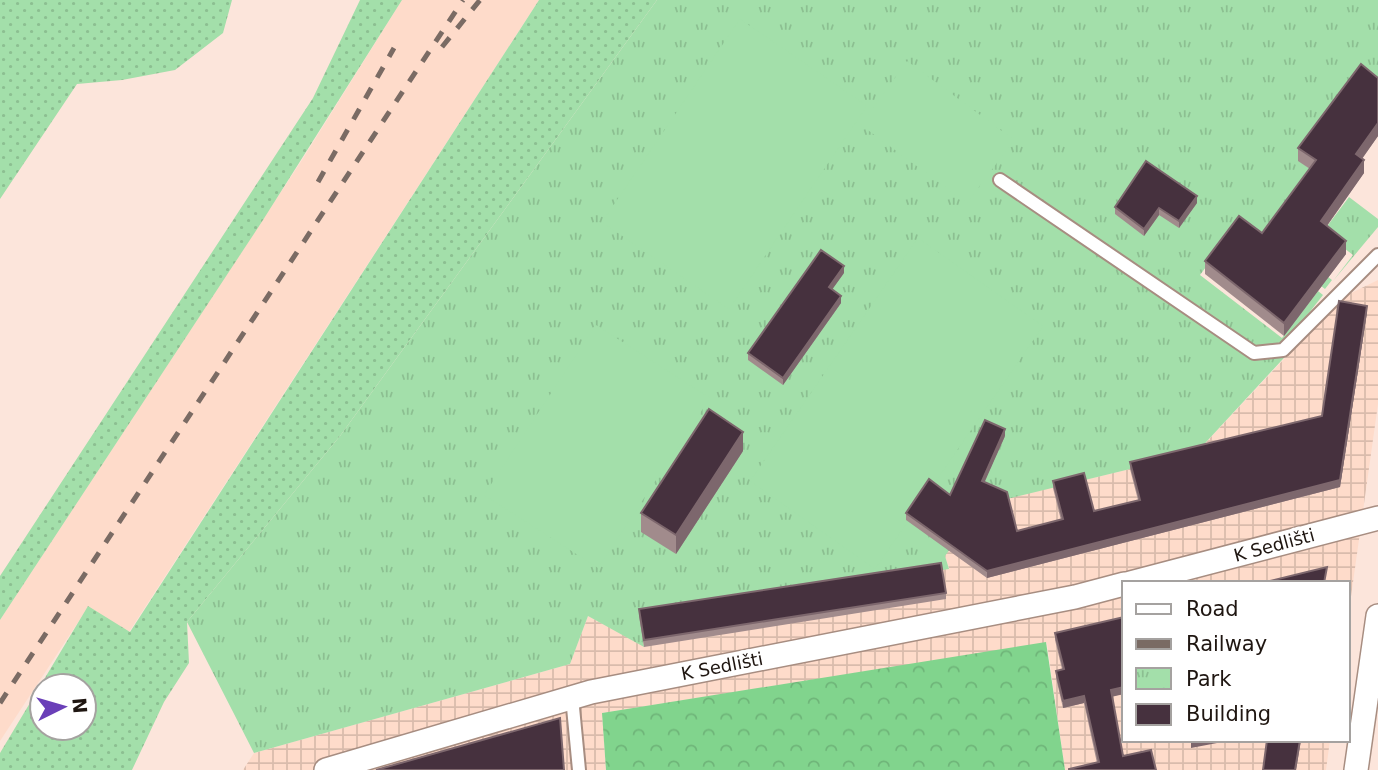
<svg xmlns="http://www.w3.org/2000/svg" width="1378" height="770" font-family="'DejaVu Sans',sans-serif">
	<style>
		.industrial { fill: url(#industrial-grid) }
		.built { fill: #fedbca }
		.grass { fill: url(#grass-dots); fill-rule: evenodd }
		.forest { fill: url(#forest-crowns) }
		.park { fill: url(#park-tufts) }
		.garden { fill: #a3dfaa }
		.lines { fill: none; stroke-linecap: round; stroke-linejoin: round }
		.lane-casing { stroke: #a78d81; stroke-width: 16 }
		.street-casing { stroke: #a78d81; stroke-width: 26 }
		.lane { stroke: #fff; stroke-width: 12 }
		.street { stroke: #fff; stroke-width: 23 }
		.rail { stroke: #7a6b64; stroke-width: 5; stroke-dasharray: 12 12; stroke-linecap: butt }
		.wall { fill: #a18b8c }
		.shaded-wall { fill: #7d676d }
		.building { fill: #46313e; stroke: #7d676d; stroke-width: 2 }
		.labels { text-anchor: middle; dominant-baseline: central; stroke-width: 7; stroke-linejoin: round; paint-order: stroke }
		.street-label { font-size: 18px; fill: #1f1611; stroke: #fff }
	</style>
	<defs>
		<pattern id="industrial-grid" width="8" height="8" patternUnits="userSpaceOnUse" patternTransform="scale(1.75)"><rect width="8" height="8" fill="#fedbca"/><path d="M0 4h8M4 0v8" fill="none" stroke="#d9bbac"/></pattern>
		<pattern id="grass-dots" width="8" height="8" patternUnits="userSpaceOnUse" patternTransform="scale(1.75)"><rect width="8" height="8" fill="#a3dfaa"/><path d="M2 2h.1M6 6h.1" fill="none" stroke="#8cbf91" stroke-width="1.8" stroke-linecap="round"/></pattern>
		<pattern id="forest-crowns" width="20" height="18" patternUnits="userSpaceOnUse" patternTransform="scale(1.75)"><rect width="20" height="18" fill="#81d48d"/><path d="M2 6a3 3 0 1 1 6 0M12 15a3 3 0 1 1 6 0" fill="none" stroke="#6fb579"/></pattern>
		<pattern id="park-tufts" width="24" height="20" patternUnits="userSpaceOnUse" patternTransform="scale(1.75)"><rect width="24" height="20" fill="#a3dfaa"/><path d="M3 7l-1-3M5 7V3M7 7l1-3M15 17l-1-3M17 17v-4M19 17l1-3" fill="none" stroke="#8cbf91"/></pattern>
	</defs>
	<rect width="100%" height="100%" fill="#fce5db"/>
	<polygon class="industrial" points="1378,280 1378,404 1348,618 1348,583 1124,583 1124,740 1330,740 1326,770 1065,770 1047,643 602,713 606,770 243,770 254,753 570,664 588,616 644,646 639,616 949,568 945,556 966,467 1084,480 1196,453 1341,298"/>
	<polygon class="built" points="402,0 539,0 129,632 88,607 0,741 0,620 302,160"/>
	<g class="grass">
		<polygon points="0,0 232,0 223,33 175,70 122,80 77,84 0,199"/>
		<polygon points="360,0 402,0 263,220 0,620 0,576 313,98"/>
		<path d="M539,0h118l-317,436 -153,186 2,41 -25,39 -32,68h-132v-17l88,-147 42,26zM42,686h42v42h-42z"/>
	</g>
	<polygon class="forest" points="1046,642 1065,770 606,770 602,713"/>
	<polygon class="park" points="657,0 1378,0 1378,90 1298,160 1316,173 1304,257 1349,197 1378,219 1378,227 1333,281 1353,255 1340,245 1319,270 1332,280 1325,289 1238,224 1200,275 1282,338 1318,291 1323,295 1287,341 1294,347 1196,453 1007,499 958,538 945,556 949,569 640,616 644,647 588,616 570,664 254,753 187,622 340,436"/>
	<g class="garden">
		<polygon points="740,19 867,106 729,309 602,222"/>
		<polygon points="907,61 1014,140 967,203 861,125"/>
		<polygon points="918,238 1043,326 875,569 750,481"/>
		<polygon points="596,325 710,398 598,568 484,495"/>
	</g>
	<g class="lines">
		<defs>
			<g id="lane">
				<polyline points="1000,180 1254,353 1283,350 1378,255"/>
				<polyline points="572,697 579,770"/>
			</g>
			<g id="street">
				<polyline points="1130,583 1378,518"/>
				<polyline points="326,770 591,692 1075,597 1124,584"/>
				<polyline points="1356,770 1378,616"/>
			</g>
		</defs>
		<use href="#lane" class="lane-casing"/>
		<use href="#street" class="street-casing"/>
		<use href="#lane" class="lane"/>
		<use href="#street" class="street"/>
		<g class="rail">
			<polyline points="442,47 480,0"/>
			<polyline points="318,182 394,48"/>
			<polyline points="0,703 463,0"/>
		</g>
	</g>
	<g class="wall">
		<polygon points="1378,78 1378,136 1362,159 1364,173 1327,226 1346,254 1284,336 1205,274 1205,261 1262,233 1310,169 1298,161 1298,148"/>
		<polygon points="1197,203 1179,228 1159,215 1144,236 1115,214 1115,207"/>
		<polygon points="844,273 832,289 841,303 783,385 748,360 748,353"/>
		<polygon points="1367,312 1340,487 987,578 906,520 906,513 950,495 1005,436 984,482 1017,531 1061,520 1053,488 1053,481 1094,511 1138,500 1130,469 1130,462 1322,416"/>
		<polygon points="743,451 676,554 641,532 641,513"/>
		<polygon points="946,593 946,599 644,647 639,616 639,609"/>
		<polygon points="1055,633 1124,694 1112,696 1123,756 1097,763 1084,703 1063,708 1056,678 1056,671 1062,669 1055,640"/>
	</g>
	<g class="shaded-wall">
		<polygon points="1378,123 1378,136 1356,167 1356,154"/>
		<polygon points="1364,160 1364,173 1321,234 1321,221"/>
		<polygon points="1197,196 1197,203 1179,228 1179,221"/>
		<polygon points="1159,208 1159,215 1144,236 1144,229"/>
		<polygon points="1346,241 1346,254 1284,336 1284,323"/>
		<polygon points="844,266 844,273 829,294 829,287"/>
		<polygon points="841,296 841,303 783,385 783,378"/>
		<polygon points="1367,306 1367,312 1340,487 987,578 987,571 1340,480"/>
		<polygon points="1005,429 1005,436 982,488 982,481"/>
		<polygon points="743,432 743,451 676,554 676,535"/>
		<polygon points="1124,687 1124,694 1111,697 1111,690"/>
		<polygon points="1084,696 1084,703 1063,708 1063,701"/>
		<polygon points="1196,740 1217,740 1217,743 1191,748 1191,741"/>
		<polygon points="1300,740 1301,740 1296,770 1295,770"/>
	</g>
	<g class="building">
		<polygon points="1361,64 1378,78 1378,123 1356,154 1364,160 1321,221 1346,241 1284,323 1205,261 1239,216 1262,233 1316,160 1298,148"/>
		<polygon points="1146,161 1197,196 1179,221 1159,208 1144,229 1115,207"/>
		<polygon points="821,250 844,266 829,287 841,296 783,378 748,353"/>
		<polygon points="1339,301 1367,306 1340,480 987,571 906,513 929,479 950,495 985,420 1005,429 982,481 1007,492 1017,531 1063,519 1053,481 1084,473 1094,511 1140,500 1130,462 1322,416"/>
		<polygon points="709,409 743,432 676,535 641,513"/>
		<polygon points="941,563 946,593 644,640 639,609"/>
		<polygon points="1327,567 1324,583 1262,583"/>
		<polygon points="1124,617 1124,687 1111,690 1123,756 1151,750 1156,770 1069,770 1069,769 1099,762 1084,696 1063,701 1056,671 1064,669 1055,633"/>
		<polygon points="560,718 564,770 376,770"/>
		<polygon points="1267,740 1300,740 1295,770 1263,770"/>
	</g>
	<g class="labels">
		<g class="street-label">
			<text transform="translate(1274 545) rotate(-15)">K Sedlišti</text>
			<text transform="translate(722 666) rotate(-11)">K Sedlišti</text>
		</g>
	</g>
	<rect x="1122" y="581" width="228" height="161" fill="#ffffff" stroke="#a5a2a0" stroke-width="2"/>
	<rect x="1136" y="604" width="35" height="10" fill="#ffffff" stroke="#a5a2a0" stroke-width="2"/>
	<text x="1186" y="616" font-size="21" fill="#1f1611">Road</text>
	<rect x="1136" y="639" width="35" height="10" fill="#7a6b64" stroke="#a5a2a0" stroke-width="2"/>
	<text x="1186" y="651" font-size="21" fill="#1f1611">Railway</text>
	<rect x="1136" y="668" width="35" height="21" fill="url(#park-tufts)" stroke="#a5a2a0" stroke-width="2"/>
	<text x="1186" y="686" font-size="21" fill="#1f1611">Park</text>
	<rect x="1136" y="704" width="35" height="21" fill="#46313e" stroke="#a5a2a0" stroke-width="2"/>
	<text x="1186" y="721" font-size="21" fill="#1f1611">Building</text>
	<g transform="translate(63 707) rotate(85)"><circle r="33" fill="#ffffff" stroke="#a5a2a0" stroke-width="2"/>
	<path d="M0-5L12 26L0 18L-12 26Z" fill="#6a3fb8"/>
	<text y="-10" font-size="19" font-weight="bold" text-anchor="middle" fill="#1f1611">N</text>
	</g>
</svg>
